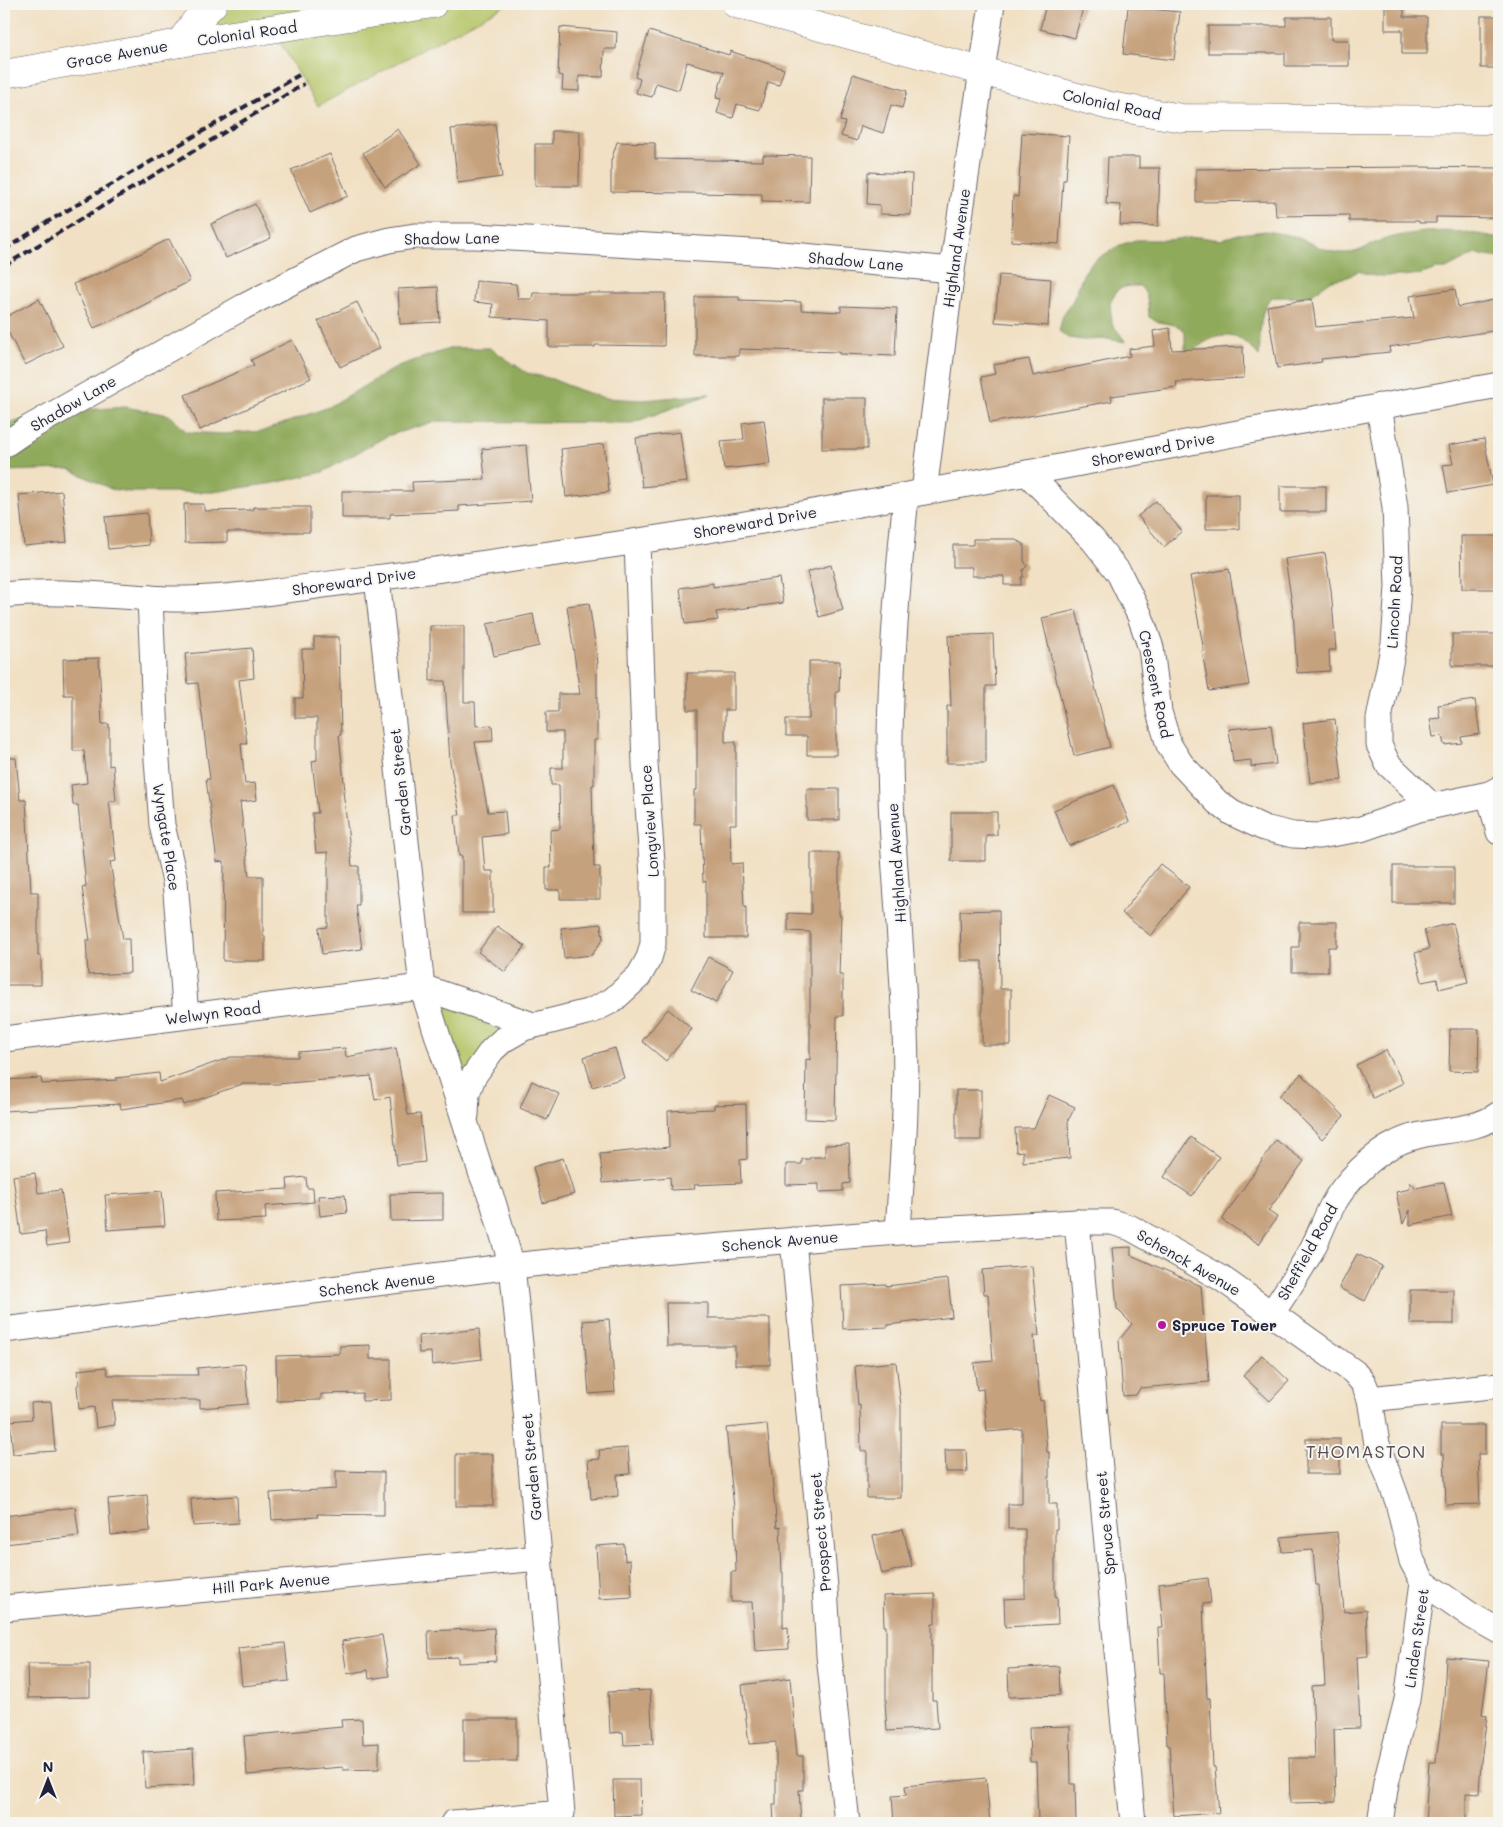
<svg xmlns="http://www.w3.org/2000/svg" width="1503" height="1827" font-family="Mali,sans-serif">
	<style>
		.green { fill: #b6c567; stroke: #6c7451 }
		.forest { fill: #90aa5c; stroke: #59664c }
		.building { fill: #c6a17d }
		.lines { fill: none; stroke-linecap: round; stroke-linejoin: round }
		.minor-casing { stroke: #6a646b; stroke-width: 27 }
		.tertiary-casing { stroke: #6a646b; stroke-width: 29 }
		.minor { stroke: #fff; stroke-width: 25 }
		.tertiary { stroke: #fff; stroke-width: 28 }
		.rail { stroke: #22223b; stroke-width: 4; stroke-dasharray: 8 4; stroke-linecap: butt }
		.poi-dot { fill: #b5179e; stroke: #f6f6f2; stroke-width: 2 }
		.labels { text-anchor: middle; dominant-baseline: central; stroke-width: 4; stroke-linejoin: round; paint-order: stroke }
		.street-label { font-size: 15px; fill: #22223b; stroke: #f6f6f2 }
		.poi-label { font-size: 15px; font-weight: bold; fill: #22223b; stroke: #f6f6f2; text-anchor: start }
		.quarter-label { font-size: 18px; letter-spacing: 1px; fill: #5b4e52; stroke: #f6f6f2 }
	</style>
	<rect width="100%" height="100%" fill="#f6f6f2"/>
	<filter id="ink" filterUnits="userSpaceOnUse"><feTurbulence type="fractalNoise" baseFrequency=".02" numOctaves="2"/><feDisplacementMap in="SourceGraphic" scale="10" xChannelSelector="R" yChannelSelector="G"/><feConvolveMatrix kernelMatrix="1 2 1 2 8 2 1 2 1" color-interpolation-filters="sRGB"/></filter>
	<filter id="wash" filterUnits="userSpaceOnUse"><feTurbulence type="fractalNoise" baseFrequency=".0096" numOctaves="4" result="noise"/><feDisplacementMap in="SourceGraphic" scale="20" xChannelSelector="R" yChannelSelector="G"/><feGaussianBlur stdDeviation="1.12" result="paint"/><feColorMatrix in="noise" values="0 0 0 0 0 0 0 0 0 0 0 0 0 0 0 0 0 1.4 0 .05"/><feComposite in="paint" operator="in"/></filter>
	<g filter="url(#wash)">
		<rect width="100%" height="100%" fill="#f1e0c3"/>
		<g class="green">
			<polygon points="213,4 507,4 318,106 272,29 180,43"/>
			<polygon points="422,987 533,1025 467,1094"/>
		</g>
		<g class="forest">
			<path d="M1266,231c10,2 21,3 30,6 16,6 33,17 51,16 13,0 23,-9 35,-13 39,-11 79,-12 117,-1v19l-24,-4 -29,15h-9l-15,5 -18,2h-30l-16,-5 -10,6 -16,3 -20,14 -9,3h-32c-13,15 -10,40 -12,59 -16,-21 -36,-27 -58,-11 -6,4 -11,12 -16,18v-32c-12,-11 -22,-4 -36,-14 -1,-12 0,-22 -9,-31h-11l-11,3 -8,14 2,21 14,18 -18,-3 -24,1 -16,-2 -9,-7 4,-16 10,-15 11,-27 8,-11 28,-17 16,-5h31l33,-3 20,3 18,-6z"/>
			<polygon points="452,348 490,348 527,373 552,379 579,390 605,398 643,400 710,394 632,423 437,421 387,436 323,472 274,483 213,492 130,492 111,489 69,469 4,471 4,424 6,423 84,410 125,407 169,415 187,432 223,434 263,431 329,407 398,366"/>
		</g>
		<g id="blocks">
			<g class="building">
				<polygon points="1046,4 1084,4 1075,38 1040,29"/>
				<polygon points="1385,4 1404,4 1404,17 1427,17 1427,54 1402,54 1402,30 1385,30"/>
				<polygon points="1128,7 1180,12 1174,60 1123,54"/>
				<rect x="1481" y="16" width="18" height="52"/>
				<polygon points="1286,17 1331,17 1331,40 1349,40 1349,66 1285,66 1285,53 1208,53 1208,26 1286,26"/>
				<polygon points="560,27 617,32 616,49 604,49 603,77 579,76 579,91 562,90 563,76 558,75"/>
				<polygon points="649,31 729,55 730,51 784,69 779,85 768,82 760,110 737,104 733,118 717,113 721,99 716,98 724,72 687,62 679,90 656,83 652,97 636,93 640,79 635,77"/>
				<polygon points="853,74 907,91 902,108 891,105 883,133 861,126 857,141 841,136 845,122 840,121"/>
				<polygon points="495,124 502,177 458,183 451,129"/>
				<polygon points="398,129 421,164 385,187 363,153"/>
				<polygon points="552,131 580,131 579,186 535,186 535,144 552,144"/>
				<polygon points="1022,133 1069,136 1066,180 1063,180 1059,244 1011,241 1013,196 1018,197"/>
				<polygon points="617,142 655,143 655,159 763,161 763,155 810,156 809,202 762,201 762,194 611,192 611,161"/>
				<polygon points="330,154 348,196 310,213 291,170"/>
				<polygon points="1108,157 1139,157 1139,168 1160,168 1158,226 1120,225 1121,205 1106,204"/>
				<polygon points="1416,167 1499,168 1499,218 1436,217 1436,223 1419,223 1419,221 1349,221 1349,215 1276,216 1275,201 1196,202 1196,169"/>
				<polygon points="868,172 912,174 911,215 880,214 880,205 867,204"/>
				<polygon points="255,204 271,238 226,258 211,224"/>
				<polygon points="169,239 190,281 134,310 94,328 73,284 114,267"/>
				<polygon points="999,275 1051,279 1048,326 995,322"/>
				<polygon points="476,281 516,284 518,299 532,299 533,293 665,293 664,346 595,345 595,347 549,347 549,321 492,317 493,304 474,302"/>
				<polygon points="438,287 440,322 400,324 398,289"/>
				<polygon points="1455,289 1458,307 1499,299 1499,330 1389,347 1390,352 1321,359 1322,362 1277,368 1267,306 1312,299 1316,327 1414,318 1410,296"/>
				<polygon points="695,297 739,297 739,300 801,302 801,310 841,312 841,306 897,308 895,356 839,354 839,352 739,349 739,356 695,356"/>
				<polygon points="39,299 63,346 25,365 4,324 4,318"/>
				<polygon points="357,302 380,348 340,367 318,321"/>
				<polygon points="1170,328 1172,350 1243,347 1244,378 1176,382 1177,387 1111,396 1112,401 990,423 981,377 995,374 993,365 1029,359 1033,376 1130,356 1129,349 1155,346 1153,331"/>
				<polygon points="292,340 311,378 266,400 200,430 185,395 254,365 251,360"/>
				<rect x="822" y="398" width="45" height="51"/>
				<polygon points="764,420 770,464 724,469 721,441 744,439 742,423"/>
				<polygon points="680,432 687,482 642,487 636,438"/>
				<polygon points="1484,439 1493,485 1448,493 1443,465 1453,464 1449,445"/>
				<polygon points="604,444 609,492 566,497 561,449"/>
				<polygon points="526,445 531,501 459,506 459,511 390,514 390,518 342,518 342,491 413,491 412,482 485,479 482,449"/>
				<rect x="1280" y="486" width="46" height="26"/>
				<polygon points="62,491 67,542 24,546 19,495"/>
				<rect x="1206" y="495" width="33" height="34"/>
				<polygon points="1156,501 1182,531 1164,547 1138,516"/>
				<polygon points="184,504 204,504 204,511 253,510 253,507 310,507 310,532 227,532 227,542 185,543"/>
				<polygon points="147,513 149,545 108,549 105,517"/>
				<polygon points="1461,536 1499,536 1499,589 1462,589"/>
				<polygon points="973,539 1013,539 1024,544 1024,561 1027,566 1023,570 1023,577 1021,577 1021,585 1004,585 1004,576 972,576 972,567 953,567 953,545 973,545"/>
				<polygon points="1325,553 1331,590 1336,650 1329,650 1330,671 1297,673 1293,610 1285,559"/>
				<polygon points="831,565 843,610 819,617 807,572"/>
				<polygon points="1229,569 1249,685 1209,691 1202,651 1204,651 1190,576"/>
				<polygon points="779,578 783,603 716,612 718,620 685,624 680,588 713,583 713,587"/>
				<polygon points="589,603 598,663 597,663 597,740 594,740 594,785 592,785 594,867 600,867 600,899 560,899 560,890 546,890 546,867 551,867 550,830 560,829 559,785 551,785 551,768 563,768 563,732 546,732 546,712 558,712 558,694 580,694 567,606"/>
				<polygon points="1076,610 1110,747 1074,756 1042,618"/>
				<polygon points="533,614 539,646 494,656 487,624"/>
				<polygon points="430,626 464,626 464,702 475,702 476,726 492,725 493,741 475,742 488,812 505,811 507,834 482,837 485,871 493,871 493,913 462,913 462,856 459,856 455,815 460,815 450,762 445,681 430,681"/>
				<polygon points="993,634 995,686 986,686 986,763 947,763 947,706 951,706 948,636"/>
				<rect x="1452" y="634" width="47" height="32"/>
				<polygon points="314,637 339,637 341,735 339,735 345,791 343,791 352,866 359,866 359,905 356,905 362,949 322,954 319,928 328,927 328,852 316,853 312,813 318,813 312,761 317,760 317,718 295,718 295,698 303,698 302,649 314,649"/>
				<polygon points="252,648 254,678 239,680 247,744 241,744 245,784 255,783 257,800 240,802 249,876 263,876 263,936 265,936 265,961 223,961 224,861 217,862 206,779 210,779 198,683 188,684 185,654"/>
				<polygon points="99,658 102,724 109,724 109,766 113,765 116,801 109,801 116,861 110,862 123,939 129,939 130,973 88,975 86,940 90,940 82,887 86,886 78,805 73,805 71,785 87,783 84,751 73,751 73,695 64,695 63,659"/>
				<polygon points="809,661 840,661 839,692 836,692 836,755 807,755 807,736 786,736 786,719 809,719"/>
				<polygon points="687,673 734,673 734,710 725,710 725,742 736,742 736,824 730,824 731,864 742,863 744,907 746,907 746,938 706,938 706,881 703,882 701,824 694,824 694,790 697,790 697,710 687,710"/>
				<polygon points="1475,700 1480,734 1461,737 1462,743 1444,745 1442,736 1433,737 1430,719 1440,718 1438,705"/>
				<polygon points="1335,719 1342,780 1310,783 1303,723"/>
				<polygon points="1271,725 1276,764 1251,767 1251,760 1233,762 1229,729"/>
				<polygon points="4,758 16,758 20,800 26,800 31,892 38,892 38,956 41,956 41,985 4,985"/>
				<polygon points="1114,785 1129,822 1069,846 1054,810"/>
				<rect x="807" y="789" width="32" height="31"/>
				<polygon points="951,812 997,812 997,835 986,835 986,861 951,861"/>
				<polygon points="811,853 839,853 839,915 841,915 839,975 843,975 843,1016 837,1016 835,1120 805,1119 806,1059 810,1060 810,932 788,931 788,913 811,914"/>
				<polygon points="1160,864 1189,887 1151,936 1122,913"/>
				<rect x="1393" y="866" width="61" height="37"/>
				<polygon points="999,910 1000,989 1011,989 1011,1045 982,1045 982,961 961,961 960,911"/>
				<polygon points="1299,922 1337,922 1337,947 1328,947 1328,972 1292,972 1292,947 1299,947"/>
				<polygon points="1453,923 1468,982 1439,989 1437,979 1422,982 1415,953 1429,949 1424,930"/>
				<polygon points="601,924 603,939 592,955 564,958 561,928"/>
				<polygon points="497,926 525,946 505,972 478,952"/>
				<polygon points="708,957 733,970 716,1003 691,990"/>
				<polygon points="668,1009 692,1029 666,1061 642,1041"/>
				<polygon points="1450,1029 1479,1029 1478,1072 1449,1071"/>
				<polygon points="345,1048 346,1057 396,1048 408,1115 420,1114 425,1162 397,1165 390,1097 375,1100 371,1076 277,1084 242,1084 184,1105 182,1100 121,1109 120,1104 4,1111 4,1080 41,1078 42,1084 117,1080 116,1078 159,1073 160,1082 231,1057 298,1057 298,1052"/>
				<polygon points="615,1048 624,1078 592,1087 584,1057"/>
				<polygon points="1386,1050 1403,1083 1373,1098 1356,1065"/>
				<polygon points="1301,1074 1344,1116 1322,1139 1279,1096"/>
				<polygon points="532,1081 559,1094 547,1120 520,1108"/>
				<rect x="956" y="1090" width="25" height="50"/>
				<polygon points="1049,1095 1075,1107 1068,1121 1070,1158 1023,1162 1023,1151 1016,1152 1015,1128 1034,1128"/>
				<polygon points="746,1104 747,1159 740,1160 741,1183 694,1185 695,1189 671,1190 670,1177 603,1183 600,1154 669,1147 668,1111 714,1109 714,1105"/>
				<polygon points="1191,1137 1219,1157 1192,1196 1164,1177"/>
				<polygon points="1276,1140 1304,1161 1268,1211 1277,1217 1259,1244 1222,1220"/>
				<polygon points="849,1144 850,1183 843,1184 843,1191 819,1192 819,1184 786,1185 786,1164 802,1164 802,1159 810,1159 810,1157 825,1157 825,1145"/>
				<polygon points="563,1158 574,1194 543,1203 533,1167"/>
				<polygon points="35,1173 38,1193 61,1190 69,1243 47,1246 45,1231 21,1234 13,1176"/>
				<polygon points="306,1177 307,1188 313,1188 314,1202 265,1206 266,1219 216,1221 215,1193 288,1189 287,1179"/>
				<polygon points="1410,1182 1416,1188 1444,1182 1452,1216 1410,1225 1410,1210 1403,1224 1396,1192 1410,1189"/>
				<polygon points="162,1191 165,1226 108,1230 105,1195"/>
				<polygon points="443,1193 443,1220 391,1221 390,1194"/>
				<polygon points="345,1195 347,1213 320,1216 318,1196"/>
				<polygon points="1131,1247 1131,1255 1201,1286 1209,1382 1140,1388 1136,1395 1123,1396 1119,1340 1132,1324 1117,1309 1112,1248"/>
				<polygon points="1357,1254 1382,1266 1365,1301 1339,1288"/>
				<polygon points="1032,1266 1039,1336 1034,1336 1040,1401 1043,1400 1047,1452 1049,1452 1049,1504 1057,1504 1057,1529 1055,1529 1055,1596 1057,1596 1058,1624 1005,1627 1004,1599 1025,1598 1025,1529 1008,1529 1008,1504 1022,1504 1022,1429 987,1432 983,1389 977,1390 974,1363 993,1361 988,1294 984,1294 982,1270"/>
				<polygon points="948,1279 952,1317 888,1325 888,1327 843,1329 841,1286 886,1284 886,1286"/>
				<rect x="1410" y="1290" width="44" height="34"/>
				<polygon points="666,1303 708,1303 708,1318 770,1318 770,1365 735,1365 735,1346 667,1346"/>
				<polygon points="609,1319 615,1392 589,1394 583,1321"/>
				<polygon points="479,1329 482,1359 432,1365 431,1352 419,1353 418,1336"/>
				<polygon points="370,1345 370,1359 391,1359 391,1400 362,1401 362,1393 321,1394 321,1400 277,1401 276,1356 340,1354 340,1346"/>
				<polygon points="1262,1355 1289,1381 1270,1401 1243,1376"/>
				<polygon points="896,1362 901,1406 901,1498 867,1498 867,1451 861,1451 860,1405 858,1406 855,1366"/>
				<polygon points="245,1364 248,1404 200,1408 200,1400 112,1400 115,1425 96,1428 94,1407 79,1409 77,1386 79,1383 78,1370 106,1367 108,1375 198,1375 197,1368"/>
				<polygon points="51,1402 55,1451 13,1454 10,1421 32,1419 31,1403"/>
				<polygon points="767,1424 777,1528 780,1527 782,1572 783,1572 783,1628 788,1627 789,1649 755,1651 752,1602 731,1602 731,1572 736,1572 734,1508 726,1428"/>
				<polygon points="1441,1425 1485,1425 1485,1454 1478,1454 1480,1504 1446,1505 1444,1454 1441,1454"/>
				<rect x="1306" y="1439" width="34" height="35"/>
				<polygon points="628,1448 630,1474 617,1475 618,1496 591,1499 588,1460 600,1459 599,1450"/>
				<polygon points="945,1450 966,1450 967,1472 946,1472"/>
				<rect x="456" y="1454" width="37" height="52"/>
				<polygon points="336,1471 384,1472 384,1515 317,1514 318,1517 272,1520 270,1493 336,1489"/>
				<polygon points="147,1495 150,1531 111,1535 108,1499"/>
				<polygon points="237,1496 238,1523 193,1526 191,1499"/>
				<polygon points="75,1507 79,1536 4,1544 4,1516"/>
				<polygon points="903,1529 912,1566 882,1574 873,1536"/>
				<polygon points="1337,1532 1344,1612 1366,1610 1368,1656 1357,1657 1360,1728 1334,1729 1336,1802 1290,1803 1289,1758 1315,1758 1312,1686 1325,1685 1319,1585 1316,1585 1313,1550 1282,1552 1281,1537"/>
				<polygon points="624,1544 625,1561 630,1560 632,1597 599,1599 596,1546"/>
				<polygon points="1208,1578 1211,1603 1203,1604 1207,1698 1210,1698 1213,1767 1215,1767 1219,1813 1174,1816 1169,1745 1167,1745 1164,1673 1160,1673 1158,1628 1163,1628 1159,1584"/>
				<polygon points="935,1594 935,1624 932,1624 932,1700 936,1700 938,1728 887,1731 885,1703 886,1703 886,1626 884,1626 883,1596"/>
				<polygon points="494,1628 496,1661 458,1663 458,1657 429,1658 428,1631"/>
				<polygon points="382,1635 389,1676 369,1679 368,1670 347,1674 342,1641"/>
				<polygon points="285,1643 289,1681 242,1686 238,1648"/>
				<polygon points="1446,1657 1489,1661 1482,1714 1487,1715 1481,1761 1479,1794 1466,1793 1466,1823 1425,1823 1429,1762 1436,1762 1444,1698"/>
				<polygon points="27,1664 90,1664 90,1697 28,1698"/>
				<polygon points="1059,1666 1060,1695 1009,1697 1008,1669"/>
				<polygon points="790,1678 797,1756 803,1756 803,1790 799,1790 801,1823 774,1823 773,1805 776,1805 776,1742 749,1744 742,1685"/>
				<polygon points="650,1690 653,1744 624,1745 623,1732 610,1733 608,1692"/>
				<polygon points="362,1719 363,1744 379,1743 379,1769 343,1770 343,1767 247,1775 244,1736 342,1727 341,1720"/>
				<rect x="464" y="1719" width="53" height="42"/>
				<polygon points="1070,1726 1071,1784 1075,1784 1076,1823 1038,1823 1036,1762 1030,1762 1029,1727"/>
				<polygon points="193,1749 195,1785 145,1788 143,1752"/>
				<polygon points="986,1778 990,1823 894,1823 892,1796 906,1795 905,1786"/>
				<polygon points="613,1780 640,1780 641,1815 614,1816"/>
			</g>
		</g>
	</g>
	<g filter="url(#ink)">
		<use href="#blocks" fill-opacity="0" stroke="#6a646b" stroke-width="1"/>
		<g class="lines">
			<defs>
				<g id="minor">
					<polyline points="1379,406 1395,507 1398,587 1394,643 1379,719 1379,745 1388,764 1432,806"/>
					<polyline points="4,445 29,428 243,307 356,249 389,240 415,236 476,236 771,253 952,270"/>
					<polyline points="1027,473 1093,540 1119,573 1140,616 1151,648 1159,712 1169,745 1181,764 1217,802 1232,813 1264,828 1293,835 1319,836 1361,829 1419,809 1489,794 1499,789"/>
					<polyline points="924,492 952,270 992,4"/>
					<polyline points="377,578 422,987 481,1172 493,1202 512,1266 520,1344 562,1813 453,1823"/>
					<path d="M4,595c55,-6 112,2 168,4 31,1 61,-3 92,-6 168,-23 337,-44 504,-73 245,-42 487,-92 731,-135"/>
					<polyline points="150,598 157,760 162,825 175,881 186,1016"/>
					<polyline points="1489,794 1499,832"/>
					<polyline points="4,1039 422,987 533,1025"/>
					<polyline points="466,1115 467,1094 473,1077 492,1050 503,1040 524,1028 591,1011 613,1000 639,976 649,958 653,944 653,877 645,764 637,542"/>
					<polyline points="1077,1222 1133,1823"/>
					<path d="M898,1232c4,-67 10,-134 7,-201 -3,-98 -16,-196 -15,-294 1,-81 8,-161 16,-241"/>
					<polyline points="793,1240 825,1587 829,1655 847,1823"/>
					<path d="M1272,1313c13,-20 27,-40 39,-62 8,-14 13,-30 21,-45 12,-23 41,-52 65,-63 32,-16 73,-8 102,-29"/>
					<polyline points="4,1330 512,1266 647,1252 898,1232 1077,1222 1112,1222 1131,1228 1221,1278 1354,1372 1364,1384 1370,1399 1377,1444 1398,1502 1412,1561 1423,1582 1407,1700 1386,1783 1380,1823"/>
					<polyline points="1370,1399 1499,1385"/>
					<polyline points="1423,1582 1472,1616 1499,1631"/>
					<polyline points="4,1608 539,1558"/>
				</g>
				<g id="tertiary">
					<polyline points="736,4 1110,106 1182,118 1499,120"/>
					<polyline points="180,43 195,22 213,4"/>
					<polyline points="4,74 180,43 433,4"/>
				</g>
			</defs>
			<use href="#minor" class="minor-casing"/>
			<use href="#tertiary" class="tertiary-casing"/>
			<use href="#minor" class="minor"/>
			<use href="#tertiary" class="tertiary"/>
			<g class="rail">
				<polyline points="4,250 49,221 299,75"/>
				<polyline points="4,266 304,84"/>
			</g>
		</g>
	</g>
	<circle class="poi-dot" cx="1162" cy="1325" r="5"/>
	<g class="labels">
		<g class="street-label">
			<text transform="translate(247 33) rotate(-8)">Colonial Road</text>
			<text transform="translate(117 54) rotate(-10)">Grace Avenue</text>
			<text transform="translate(1112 104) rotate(12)">Colonial Road</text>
			<text transform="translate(452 238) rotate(-1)">Shadow Lane</text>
			<text transform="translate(956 248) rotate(-82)">Highland Avenue</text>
			<text transform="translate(856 261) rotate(5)">Shadow Lane</text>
			<text transform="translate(73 403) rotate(-30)">Shadow Lane</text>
			<text transform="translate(1153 449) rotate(-11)">Shoreward Drive</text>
			<text transform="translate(755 522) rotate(-10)">Shoreward Drive</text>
			<text transform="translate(354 581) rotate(-8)">Shoreward Drive</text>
			<text transform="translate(1394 602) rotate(-87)">Lincoln Road</text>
			<text transform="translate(1156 684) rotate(78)">Crescent Road</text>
			<text transform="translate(400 782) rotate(-96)">Garden Street</text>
			<text transform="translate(649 821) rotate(-94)">Longview Place</text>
			<text transform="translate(167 837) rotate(81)">Wyngate Place</text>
			<text transform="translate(896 863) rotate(-94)">Highland Avenue</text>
			<text transform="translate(213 1013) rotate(-7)">Welwyn Road</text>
			<text transform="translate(780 1241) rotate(-5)">Schenck Avenue</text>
			<text transform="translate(1307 1252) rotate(-61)">Sheffield Road</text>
			<text transform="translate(1189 1262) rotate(30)">Schenck Avenue</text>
			<text transform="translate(377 1284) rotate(-7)">Schenck Avenue</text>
			<text transform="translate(531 1467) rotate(-95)">Garden Street</text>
			<text transform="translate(1105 1523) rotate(-95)">Spruce Street</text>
			<text transform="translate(820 1532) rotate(-95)">Prospect Street</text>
			<text transform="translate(271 1583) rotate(-5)">Hill Park Avenue</text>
			<text transform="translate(1416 1638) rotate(-82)">Linden Street</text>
		</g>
		<g class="poi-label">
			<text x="1172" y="1325">Spruce Tower</text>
		</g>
		<g class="quarter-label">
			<text x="1366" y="1451">THOMASTON</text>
		</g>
	</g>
	<rect width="1503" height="1827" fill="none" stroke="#f6f6f2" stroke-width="20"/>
	<g transform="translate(48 1780)" stroke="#f6f6f2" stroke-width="4" paint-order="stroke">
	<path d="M0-4L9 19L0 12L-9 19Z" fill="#22223b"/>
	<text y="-8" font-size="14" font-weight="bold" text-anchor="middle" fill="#22223b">N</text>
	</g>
</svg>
